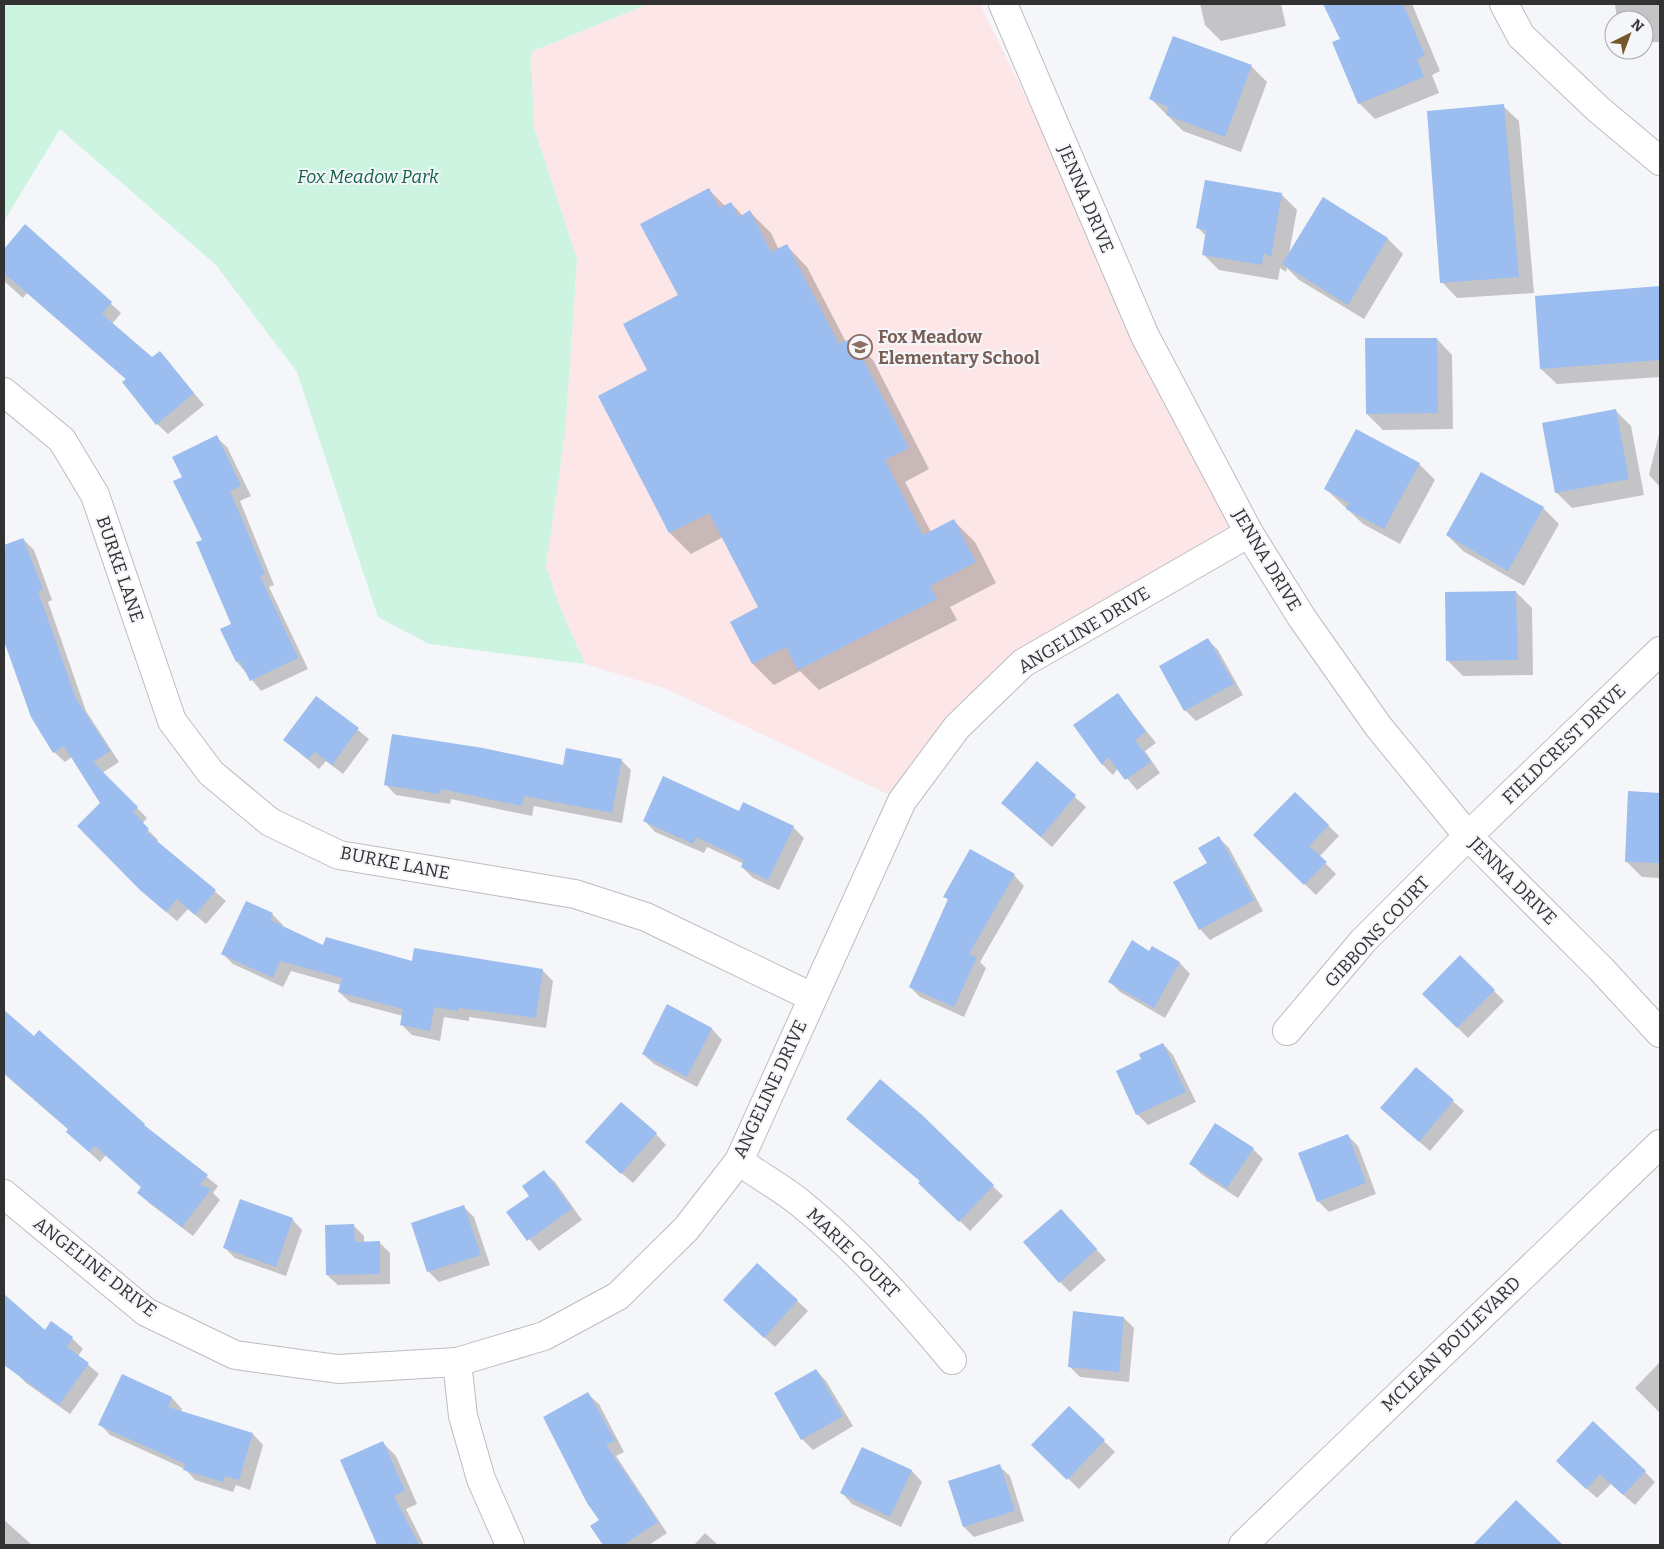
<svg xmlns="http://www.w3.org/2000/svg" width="1664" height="1549" font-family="Bitter,serif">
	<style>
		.education { fill: #fce6e7 }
		.green { fill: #ccf4e0 }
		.shadow { fill: #0003 }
		.building { fill: #9cbdef }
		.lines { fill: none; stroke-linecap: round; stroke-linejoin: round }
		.minor-casing { stroke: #bbbdbf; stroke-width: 30 }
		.secondary-casing { stroke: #bbbdbf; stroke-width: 30 }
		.minor { stroke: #fff; stroke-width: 28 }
		.secondary { stroke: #fff; stroke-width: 28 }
		.labels { text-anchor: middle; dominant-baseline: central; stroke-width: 4; stroke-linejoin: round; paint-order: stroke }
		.park-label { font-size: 18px; font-style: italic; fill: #106246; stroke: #f5f6f9 }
		.street-label { font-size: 18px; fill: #323233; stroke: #f5f6f9 }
		.education-label { font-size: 18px; font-weight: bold; fill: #785e54; stroke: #f5f6f9; text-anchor: start }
	</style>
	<rect width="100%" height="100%" fill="#f5f6f9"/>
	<polygon class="education" points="648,4 980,4 1239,528 1026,651 894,797 667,689 585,664 560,607 546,567 565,434 577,259 534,128 531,52"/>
	<polygon class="green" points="4,4 648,4 531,52 534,128 577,259 565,434 546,567 560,607 585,664 429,644 378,617 297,372 216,265 60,129 4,221"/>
	<g class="shadow">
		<polygon points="1200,4 1281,4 1286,26 1221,41 1205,25"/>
		<polygon points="1325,4 1412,4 1440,71 1432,75 1439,93 1375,119 1359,103 1342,40"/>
		<polygon points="1615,4 1660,4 1660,42 1652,42 1644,35 1644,20 1617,20"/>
		<polygon points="1251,66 1267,82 1241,152 1183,131 1151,99"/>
		<polygon points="1503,106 1519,121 1534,293 1457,298 1442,282"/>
		<polygon points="709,190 725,206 731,203 743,216 750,212 771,233 779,250 787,246 807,267 846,342 852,339 873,360 929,469 905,482 931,532 954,521 975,542 996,583 950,607 957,620 819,690 800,671 774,685 753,664 732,622 760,608 723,537 691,554 670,533 600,396 649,370 679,296"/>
		<polygon points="1281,194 1297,210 1289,254 1388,239 1403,254 1364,319 1299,280 1287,268 1286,272 1280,268 1278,280 1219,270 1203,254 1206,236 1198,228"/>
		<polygon points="25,226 121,313 112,324 152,359 160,353 204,405 168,434 157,424 127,380 27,293 23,298 4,281 4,251"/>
		<polygon points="1660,287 1660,377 1557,384 1541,369 1536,297"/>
		<polygon points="1437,339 1452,355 1453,429 1383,430 1367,414"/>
		<polygon points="1615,410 1631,426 1644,495 1572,508 1556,492"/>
		<polygon points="1660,430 1660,487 1649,475"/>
		<polygon points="216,437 227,447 251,496 240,501 274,585 269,587 308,669 261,691 237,662 233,625 184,478"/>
		<polygon points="1419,464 1435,480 1400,544 1363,524 1326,489"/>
		<polygon points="1543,508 1559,524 1524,586 1463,551 1447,535"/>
		<polygon points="23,539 34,550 52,600 48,602 86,711 119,762 102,773 147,818 142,824 158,840 157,842 226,901 206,924 188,909 177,921 152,900 101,803 72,757 65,762 54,752 32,717 4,638 4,546"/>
		<polygon points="1516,592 1532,608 1533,675 1463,676 1447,660"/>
		<polygon points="1208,640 1218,650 1243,695 1196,721 1185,710 1161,666"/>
		<polygon points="1118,695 1156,743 1145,751 1160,773 1137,790 1118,768 1113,775 1103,765 1075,726"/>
		<polygon points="317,697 369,739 343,774 326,761 319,769 284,740"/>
		<polygon points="621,760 631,770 622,823 534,806 532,816 451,799 450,804 396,795 386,785"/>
		<polygon points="1037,763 1086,807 1052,847 1013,813"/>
		<polygon points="1629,792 1660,794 1660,878 1642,877 1626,861"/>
		<polygon points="1295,793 1339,836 1319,857 1336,874 1316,895 1254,835"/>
		<polygon points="740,813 793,827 804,838 779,890 753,878 742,867 744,864 707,847 704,853 655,832 645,821"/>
		<polygon points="1219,838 1229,848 1263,911 1210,940 1200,929"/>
		<polygon points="1014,875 1024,886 980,962 986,968 964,1017 920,997 910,987 949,901 945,896"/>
		<polygon points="272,914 283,925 282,927 324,947 413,962 542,970 553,981 546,1028 469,1017 469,1021 444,1017 440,1041 412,1035 402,1025 403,1016 350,1002 339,992 341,985 291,971 283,987 233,964 223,954"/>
		<polygon points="1153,948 1180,963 1190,974 1165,1018 1120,992 1110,982"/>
		<polygon points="1460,957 1504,1001 1468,1038 1424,994"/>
		<polygon points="667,1006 712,1029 722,1040 697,1087 654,1064 643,1054"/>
		<polygon points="4,1012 34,1038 39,1032 155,1135 218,1186 213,1193 220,1200 193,1236 149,1203 138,1192 142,1188 106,1155 100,1162 67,1132 69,1130 4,1074"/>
		<polygon points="1163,1044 1173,1055 1196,1102 1148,1125 1137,1114 1143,1060"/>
		<polygon points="1416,1069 1464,1111 1430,1151 1381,1108"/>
		<polygon points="920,1115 1003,1196 970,1231 921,1182 848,1119"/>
		<polygon points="656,1134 666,1145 633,1183 597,1152"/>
		<polygon points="1347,1135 1358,1146 1376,1194 1329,1212 1318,1201"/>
		<polygon points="1253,1149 1263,1159 1238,1198 1201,1174 1191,1163"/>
		<polygon points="544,1172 555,1182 582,1220 539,1251 508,1212 531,1197"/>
		<polygon points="464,1207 474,1217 490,1265 439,1282 428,1271"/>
		<polygon points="292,1219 302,1230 286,1276 235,1258 225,1248"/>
		<polygon points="1071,1221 1106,1260 1070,1292 1060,1282"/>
		<polygon points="354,1226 364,1236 364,1243 379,1242 390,1253 390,1284 338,1285 327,1275"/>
		<polygon points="758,1264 808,1311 775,1347 735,1310"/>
		<polygon points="4,1296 45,1332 51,1323 72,1338 83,1349 78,1356 99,1374 70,1414 26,1383 4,1360"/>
		<polygon points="1124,1318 1134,1328 1129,1382 1080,1377 1069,1366"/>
		<polygon points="1660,1362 1660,1413 1635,1388"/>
		<polygon points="816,1370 826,1381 853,1426 813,1450 802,1439 775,1393"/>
		<polygon points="122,1376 172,1398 182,1409 181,1412 253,1434 263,1445 250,1490 236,1485 233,1492 195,1480 185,1469 110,1435 100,1424"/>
		<polygon points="588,1394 599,1404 624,1452 616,1456 667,1533 649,1545 605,1545 592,1526 600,1521"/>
		<polygon points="1069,1407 1115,1452 1079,1489 1033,1445"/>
		<polygon points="383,1443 396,1456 417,1504 406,1509 424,1545 378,1545 341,1461"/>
		<polygon points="862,1448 912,1471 922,1482 901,1527 852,1504 842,1493"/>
		<polygon points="999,1466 1010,1476 1024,1521 974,1537 964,1527 950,1482"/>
		<polygon points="1568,1472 1645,1472 1655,1482 1635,1505 1611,1484 1597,1498"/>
		<polygon points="1516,1502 1561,1545 1489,1545 1482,1538"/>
		<polygon points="4,1520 32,1545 4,1545"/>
		<polygon points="705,1533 718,1545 694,1545"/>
	</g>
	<g class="building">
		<polygon points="1323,4 1403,4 1425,55 1417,59 1424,77 1358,104 1332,42 1340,39"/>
		<polygon points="1173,36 1252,65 1225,137 1166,115 1169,107 1149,99"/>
		<polygon points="1504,104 1519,277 1440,283 1427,111"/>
		<polygon points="1205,180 1282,193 1271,257 1264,253 1262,265 1202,255 1206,230 1196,228"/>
		<polygon points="709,188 719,208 731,202 739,217 750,210 771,252 787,244 839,344 852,338 909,448 885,460 923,535 954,519 976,562 930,586 937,599 798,670 786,647 752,664 730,622 758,607 709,513 669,533 598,396 647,370 623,324 678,295 640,224"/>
		<polygon points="1323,197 1388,238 1348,305 1282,264"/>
		<polygon points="25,224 112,302 102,314 152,357 160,351 194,393 156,425 122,382 126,379 4,273 4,249"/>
		<polygon points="1660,286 1660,360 1540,369 1535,296"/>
		<polygon points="1365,338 1437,338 1438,413 1366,414"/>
		<polygon points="1616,409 1629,479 1555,493 1542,423"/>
		<polygon points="1356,429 1420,463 1384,529 1346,509 1349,503 1324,489"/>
		<polygon points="217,435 241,486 230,491 265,574 260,576 298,658 250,681 240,661 236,662 220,629 231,624 196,542 202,540 173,481 182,477 172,457"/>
		<polygon points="1481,472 1544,507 1508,571 1446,535"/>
		<polygon points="23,538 43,590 38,591 76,699 110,751 93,762 138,807 133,812 149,829 146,832 216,890 195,915 177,899 166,912 140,890 77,826 100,803 64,746 53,753 31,717 4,641 4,545"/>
		<polygon points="1516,591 1518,660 1446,661 1445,592"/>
		<polygon points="1208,638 1234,684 1184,711 1159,666"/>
		<polygon points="1118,693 1146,732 1135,740 1151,762 1125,780 1108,757 1102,765 1073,725"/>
		<polygon points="316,696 359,728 332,765 315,752 308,759 283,740"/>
		<polygon points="392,734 483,748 563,765 566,748 622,759 612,813 524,796 522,806 441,789 440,794 384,785"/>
		<polygon points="1037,761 1076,795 1041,837 1001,803"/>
		<polygon points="663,776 739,811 743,802 794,826 768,880 741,867 744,860 696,837 693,844 643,821"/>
		<polygon points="1628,791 1660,793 1660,863 1625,862"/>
		<polygon points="1295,792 1329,825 1309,846 1327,862 1304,885 1253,835"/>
		<polygon points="1219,836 1254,900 1199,930 1173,882 1207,863 1198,848"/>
		<polygon points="970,849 1015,874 969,954 977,957 954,1007 909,987 948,899 943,897"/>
		<polygon points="246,901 273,913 270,920 323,945 326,937 412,961 414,948 543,969 536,1018 459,1008 458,1011 434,1007 430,1031 400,1025 403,1009 338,992 342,978 280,961 273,978 221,954"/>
		<polygon points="1132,940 1149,951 1152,946 1180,962 1154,1008 1108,982"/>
		<polygon points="1460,955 1495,990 1457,1028 1422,994"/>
		<polygon points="667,1004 712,1028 687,1077 642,1054"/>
		<polygon points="4,1010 34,1036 39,1030 145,1124 144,1125 208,1175 200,1185 211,1189 182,1227 137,1193 141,1187 95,1146 89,1152 66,1132 68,1129 4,1073"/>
		<polygon points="1163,1043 1186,1092 1136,1115 1116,1071 1141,1059 1139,1054"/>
		<polygon points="1416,1067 1454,1100 1419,1142 1380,1108"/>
		<polygon points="880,1079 921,1114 994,1185 959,1222 918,1183 920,1181 846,1119"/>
		<polygon points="621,1102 657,1133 621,1174 585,1142"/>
		<polygon points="1215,1123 1254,1148 1227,1188 1189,1164"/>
		<polygon points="1348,1134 1366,1183 1317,1202 1298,1153"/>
		<polygon points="544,1170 572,1209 527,1241 506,1212 529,1196 522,1186"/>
		<polygon points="240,1199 293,1218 276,1267 223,1248"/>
		<polygon points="464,1205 481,1255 427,1272 411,1223"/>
		<polygon points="1061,1209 1097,1249 1059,1283 1023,1242"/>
		<polygon points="354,1224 355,1242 380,1241 380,1274 326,1275 325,1225"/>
		<polygon points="757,1263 798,1300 764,1338 723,1300"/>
		<polygon points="4,1294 45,1330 51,1321 73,1337 67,1347 89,1363 59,1405 4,1365"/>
		<polygon points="1073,1311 1124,1317 1119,1372 1068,1367"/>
		<polygon points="816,1369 843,1416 801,1440 774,1393"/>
		<polygon points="122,1374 172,1397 168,1407 253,1433 239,1480 225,1476 223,1482 183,1470 185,1464 98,1425"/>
		<polygon points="588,1392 615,1441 606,1445 658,1522 623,1545 603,1545 590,1526 599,1520 587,1503 543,1417"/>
		<polygon points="1069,1406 1105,1440 1067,1480 1031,1445"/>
		<polygon points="1593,1421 1646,1471 1623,1495 1600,1474 1586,1489 1556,1461"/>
		<polygon points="383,1441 405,1491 394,1496 419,1545 377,1545 340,1460"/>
		<polygon points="862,1447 912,1470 890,1517 840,1493"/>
		<polygon points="1000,1464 1015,1511 963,1527 948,1481"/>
		<polygon points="1516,1500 1563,1545 1473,1545"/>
	</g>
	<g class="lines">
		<defs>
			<g id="minor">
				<polyline points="1003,4 1145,336 1249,533 1302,618 1378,726 1468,836 1601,969 1660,1033"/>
				<polyline points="1504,4 1521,36 1598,109 1660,161"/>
				<polyline points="4,392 62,440 95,495 172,721 211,773 270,822 339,855 575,894 646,917 812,997"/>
				<polyline points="1287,1031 1363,941 1468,836 1660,651"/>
				<path d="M739,1161c19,14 41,26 60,41 57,46 106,102 153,158"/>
				<polyline points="4,1194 146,1312 235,1355 338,1369 457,1362 544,1336 618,1296 686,1229 739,1161 902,801 957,727 1023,663 1249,533"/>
				<polyline points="457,1362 463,1416 481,1479 510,1545"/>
			</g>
			<polyline id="secondary" points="1243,1545 1660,1144"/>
		</defs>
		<use href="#minor" class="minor-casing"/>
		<use href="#secondary" class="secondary-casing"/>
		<use href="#minor" class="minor"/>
		<use href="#secondary" class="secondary"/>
	</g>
	<defs>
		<symbol id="school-ring" viewBox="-11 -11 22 22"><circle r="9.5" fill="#f5f6f9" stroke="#8d6e63" stroke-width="1.5"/><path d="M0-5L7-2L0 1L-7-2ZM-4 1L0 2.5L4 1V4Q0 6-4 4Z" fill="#8d6e63"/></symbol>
	</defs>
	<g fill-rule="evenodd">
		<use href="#school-ring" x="846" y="333" width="28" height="28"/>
	</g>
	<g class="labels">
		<g class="park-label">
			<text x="368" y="177">Fox Meadow Park</text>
		</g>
		<g class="street-label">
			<text transform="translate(1086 199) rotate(67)">JENNA DRIVE</text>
			<text transform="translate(1267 560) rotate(59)">JENNA DRIVE</text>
			<text transform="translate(120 569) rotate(71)">BURKE LANE</text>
			<text transform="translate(1084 630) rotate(-31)">ANGELINE DRIVE</text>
			<text transform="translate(1564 744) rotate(-44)">FIELDCREST DRIVE</text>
			<text transform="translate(395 863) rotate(11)">BURKE LANE</text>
			<text transform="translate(1513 881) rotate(45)">JENNA DRIVE</text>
			<text transform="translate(1377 932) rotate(-47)">GIBBONS COURT</text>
			<text transform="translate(770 1089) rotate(-65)">ANGELINE DRIVE</text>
			<text transform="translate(853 1253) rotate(44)">MARIE COURT</text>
			<text transform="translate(95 1267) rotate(38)">ANGELINE DRIVE</text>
			<text transform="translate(1451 1344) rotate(-44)">MCLEAN BOULEVARD</text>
		</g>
		<g class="education-label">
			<text x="878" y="337">Fox Meadow<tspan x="878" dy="21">Elementary School</tspan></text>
		</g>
	</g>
	<rect width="1664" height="1549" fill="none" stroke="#323233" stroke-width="10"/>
	<g transform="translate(1629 35) rotate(42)"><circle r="24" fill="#f5f6f9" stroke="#a7a8aa"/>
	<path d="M0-4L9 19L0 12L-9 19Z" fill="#735629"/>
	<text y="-8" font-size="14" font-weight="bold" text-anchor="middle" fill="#323233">N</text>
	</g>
</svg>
